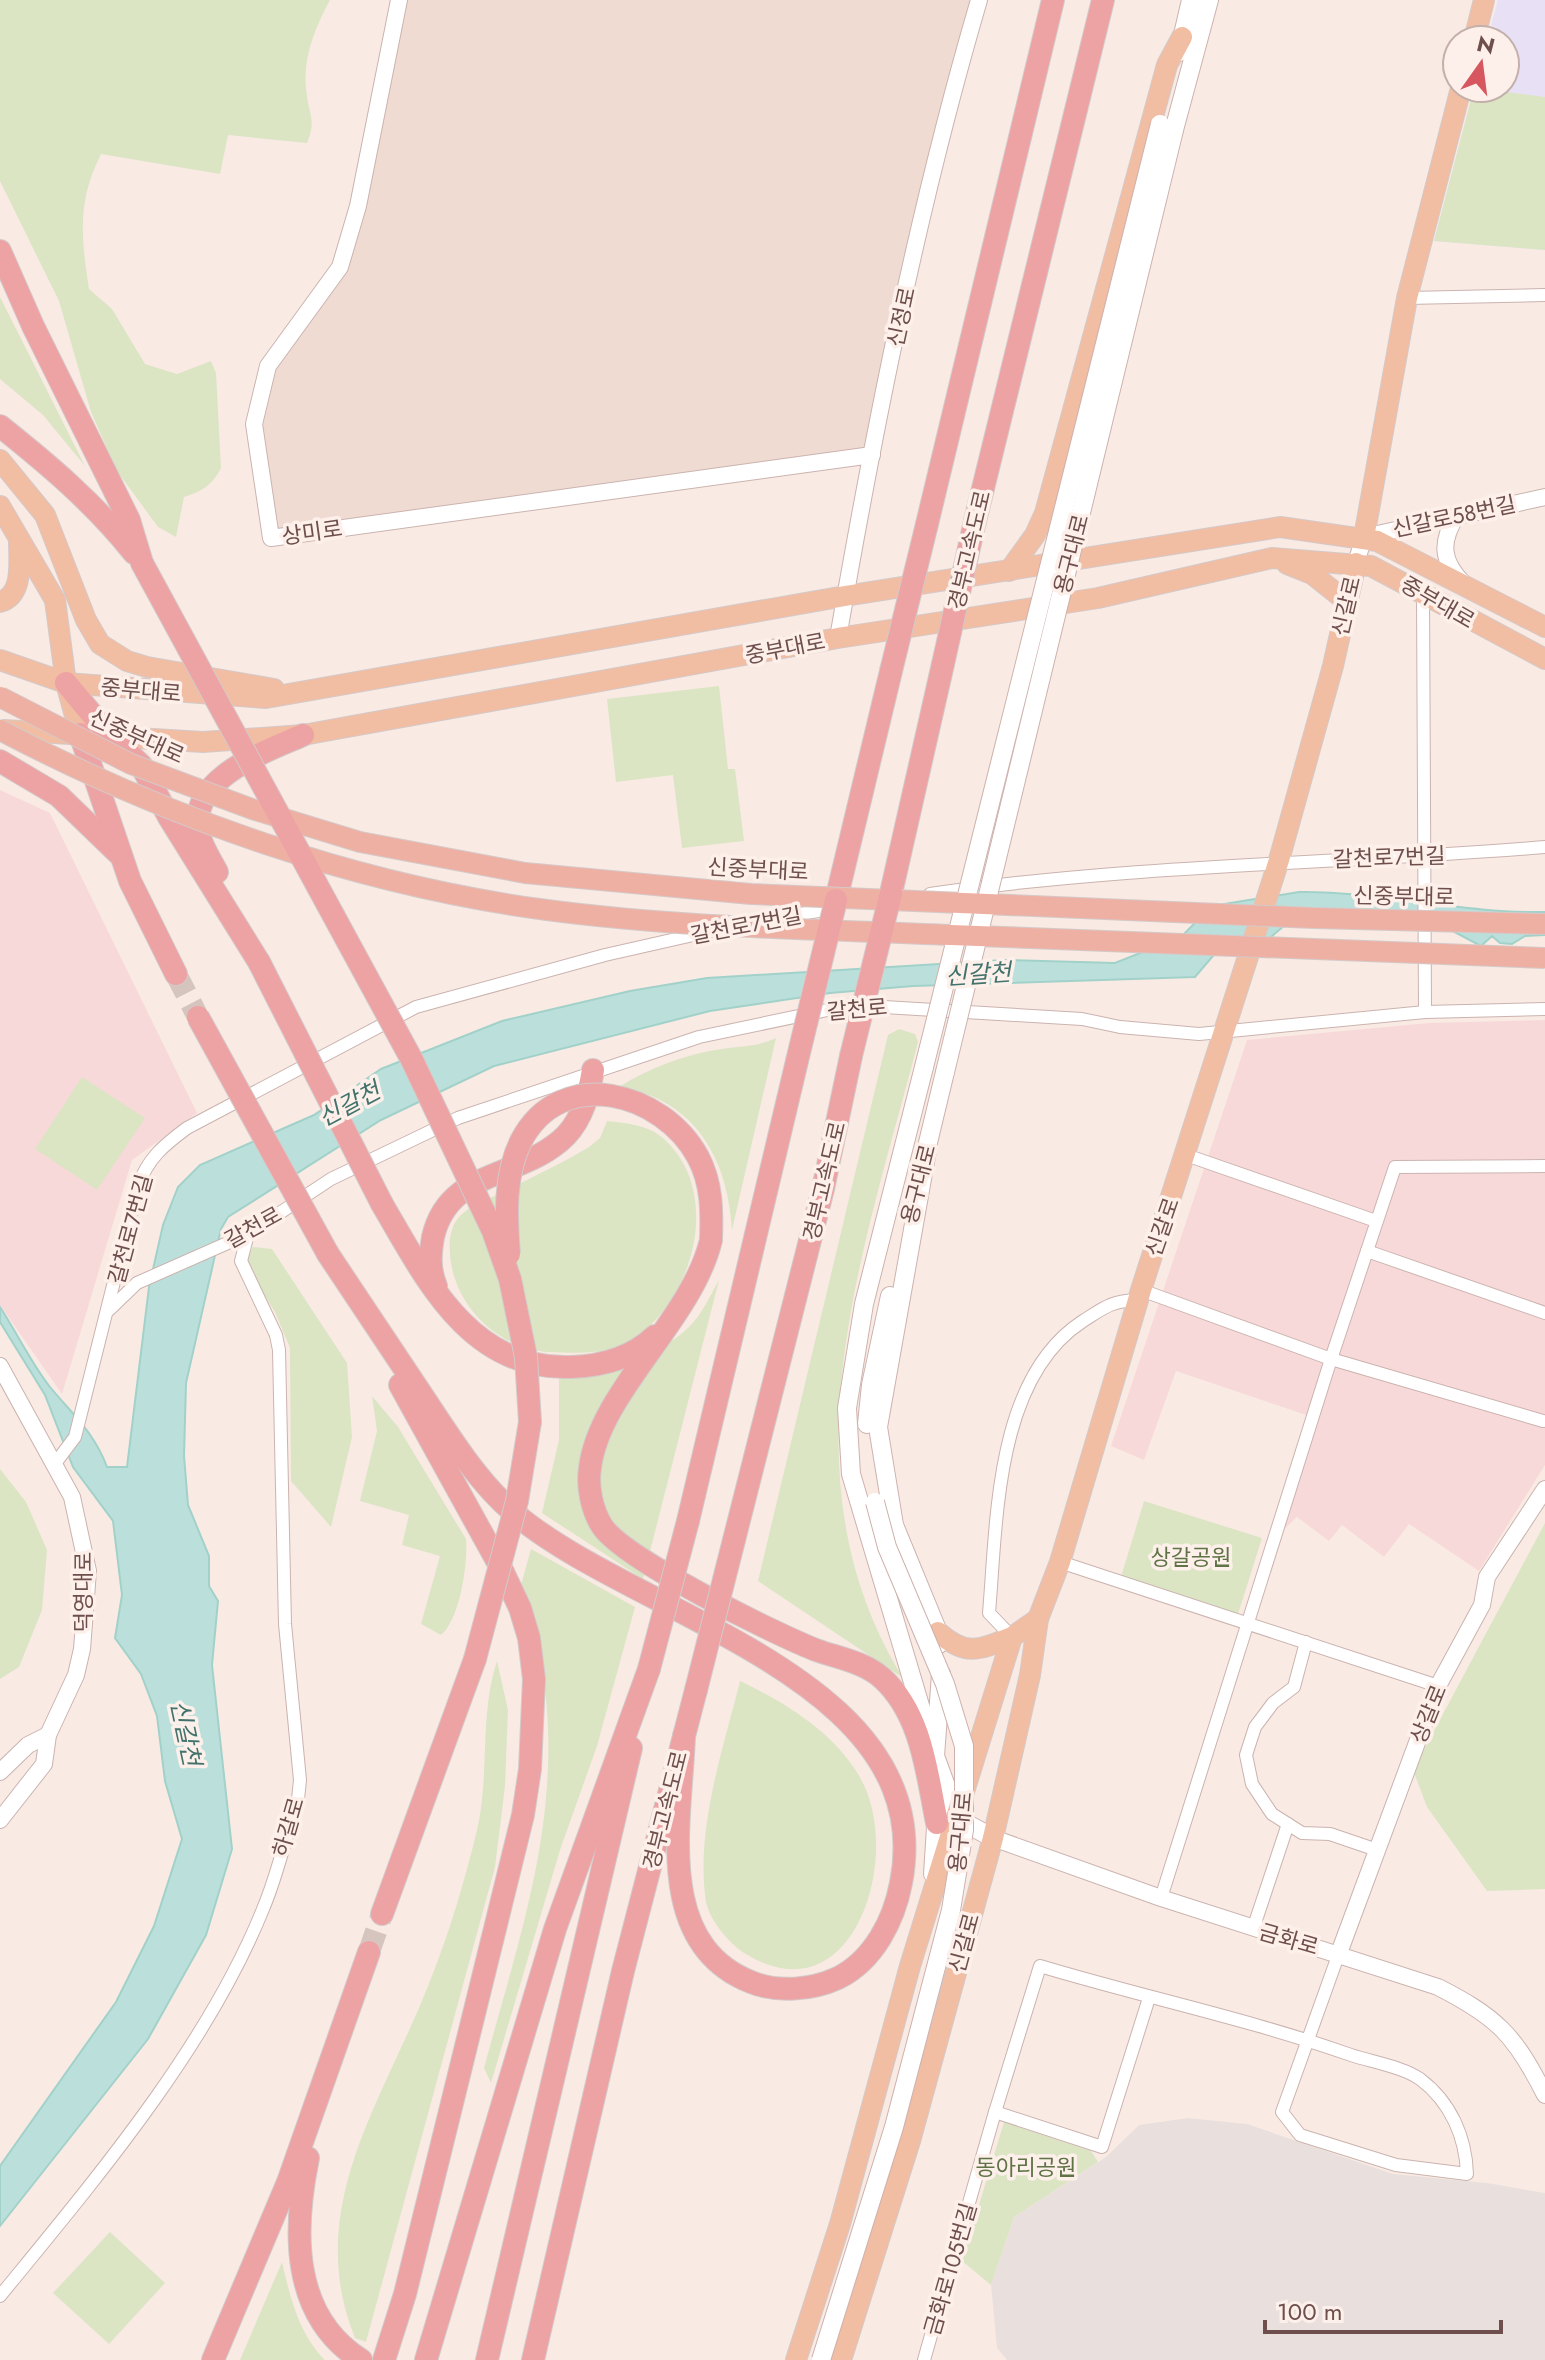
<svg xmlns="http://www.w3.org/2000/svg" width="1545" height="2360" font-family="Jost,'Noto Sans KR',sans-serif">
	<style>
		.residential { fill: #f0dbd3 }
		.commercial { fill: #f8d9d9 }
		.industrial { fill: #e9e0de }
		.education { fill: #e8e1f5 }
		.green { fill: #dbe5c4 }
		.water { fill: #bbe0db; stroke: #a2d1ca; stroke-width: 2 }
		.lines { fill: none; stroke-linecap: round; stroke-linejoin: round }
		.motorway-tunnel { stroke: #d6c4be; stroke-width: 22; stroke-dasharray: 22 11; stroke-linecap: butt }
		.minor-casing { stroke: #cbb3af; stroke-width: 14 }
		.tertiary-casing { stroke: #cbb3af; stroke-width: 18 }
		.secondary-casing { stroke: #ceb1ad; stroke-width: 20 }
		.primary-casing { stroke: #d4caca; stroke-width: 22 }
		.motorway-casing { stroke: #d4caca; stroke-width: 24 }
		.minor { stroke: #fff; stroke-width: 12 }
		.tertiary { stroke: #fff; stroke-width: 16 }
		.secondary { stroke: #fff; stroke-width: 18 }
		.primary { stroke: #f1bda3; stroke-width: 20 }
		.motorway { stroke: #eda2a4; stroke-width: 22 }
		.secondary-bridge-casing { stroke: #ceb1ad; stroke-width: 20; stroke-linecap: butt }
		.trunk-bridge-casing { stroke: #d4caca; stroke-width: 22; stroke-linecap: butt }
		.motorway-bridge-casing { stroke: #d4caca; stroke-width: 24; stroke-linecap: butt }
		.secondary-bridge { stroke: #fff; stroke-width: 18 }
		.trunk-bridge { stroke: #efb0a4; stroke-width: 20 }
		.motorway-bridge { stroke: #eda2a4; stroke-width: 22 }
		.labels { text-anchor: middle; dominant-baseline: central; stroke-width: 7; stroke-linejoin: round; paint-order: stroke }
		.street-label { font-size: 22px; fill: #6e4f4d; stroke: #fdf0ea }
		.park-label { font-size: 22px; fill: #607346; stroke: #fdf0ea }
		.water-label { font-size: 24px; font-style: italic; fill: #42726c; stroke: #fdf0ea }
	</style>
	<rect width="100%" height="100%" fill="#f9ebe4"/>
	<polygon class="residential" points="399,0 979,0 872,455 271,538 257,449 268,366 340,267"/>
	<g class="commercial">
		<polygon points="0,790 50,813 197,1113 132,1160 62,1394 0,1305"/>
		<polygon points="1545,1020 1545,1465 1479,1571 1409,1524 1384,1557 1342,1525 1329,1541 1297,1517 1275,1538 1312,1417 1176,1371 1144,1460 1111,1446 1247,1040 1429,1023"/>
	</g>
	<polygon class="industrial" points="1188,2118 1247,2124 1393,2174 1487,2183 1545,2193 1545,2360 1007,2360 997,2348 991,2285 1014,2217 1106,2157 1139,2125"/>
	<polygon class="education" points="1498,0 1545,0 1545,250 1434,241 1474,88 1505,88 1505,40 1487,40"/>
	<g class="green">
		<path d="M0,0h330c-16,30 -29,61 -23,96 3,22 9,24 0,47l-79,-8 -8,39 -119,-20c-24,48 -20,82 -12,135l23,20 33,55 32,10 34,-13 5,12 5,95c-9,18 -19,23 -37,29l-8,40 -18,-10 -41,-56 -26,-59 -32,-111 -59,-120z"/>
		<polygon points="1474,88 1545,97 1545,250 1434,241"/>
		<polygon points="0,297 85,466 43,415 0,379"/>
		<polygon points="719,686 728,769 735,769 744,841 682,848 673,775 616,782 607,699"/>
		<path d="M899,1029l16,5 3,8c-54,210 -140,433 -15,636l-145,-97 130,-546z"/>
		<path d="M776,1038l-44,192c-4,-71 -37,-131 -113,-143 30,-19 67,-33 102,-38 21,-3 35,-2 55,-11z"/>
		<polygon points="82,1077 145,1118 97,1190 35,1149"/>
		<path d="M607,1121c20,2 42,4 57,18 61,55 28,169 -38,204 -22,12 -53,10 -77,9 -51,-3 -96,-47 -99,-98 -1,-13 0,-29 11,-39 11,-11 28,-16 42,-23 29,-15 58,-28 86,-45l11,-9z"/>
		<polygon points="253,1247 272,1249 347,1363 352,1437 331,1527 291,1481 290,1348 275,1312 244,1263"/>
		<path d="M719,1280l-76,299 -101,-66 17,-73v-62c39,-1 102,-23 130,-51 13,-13 21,-31 30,-47z"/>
		<path d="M372,1396l26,31 68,112c2,25 -6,80 -25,96l-20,-11 19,-68 -38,-11 7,-30 -49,-14 17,-70z"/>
		<polygon points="0,1469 26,1502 47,1550 42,1610 19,1667 0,1679"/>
		<polygon points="1144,1501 1262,1538 1238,1614 1121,1577"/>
		<polygon points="1545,1523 1545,1889 1487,1891 1427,1807 1413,1770"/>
		<path d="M531,1549l104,58 -38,139 -37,104 -69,233 -7,-15c37,-137 81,-257 58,-401 -4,-29 -8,-56 -21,-82z"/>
		<path d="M497,1661l11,49 -3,76 -10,81 -129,475 -11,-4c-53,-131 29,-238 75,-357 19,-47 35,-101 47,-151 13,-56 2,-114 20,-169z"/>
		<path d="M740,1681c44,21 92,50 118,93 48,76 -3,247 -112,180 -16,-9 -36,-33 -40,-52 -11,-72 17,-152 34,-221z"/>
		<polygon points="1004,2122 1091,2151 1098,2162 1014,2217 991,2285 962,2261"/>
		<polygon points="110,2232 165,2283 109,2344 53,2293"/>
		<path d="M282,2262c8,35 17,72 43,98h-85z"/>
	</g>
	<path class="water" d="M1299,892c83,-1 163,22 246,20v23l-20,1 -13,8 -12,-1 -8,-7 -11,10 -32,-17 -164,-4 -20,17 -41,1 -29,34 -282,9 -83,7 -120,18 -216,55 -113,54 -153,97 -7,12 -35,154 -2,73 4,49 21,51v30l9,15 -6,64 20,184 -26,86 -58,104 -148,187v-60l116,-164 38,-76 28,-87 -17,-58 -8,-65 -16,-42 -26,-36 7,-43 -9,-74 -40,-54 -28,-72 -45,-73v-15c17,26 31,56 50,80 23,28 44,45 57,80h20l22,-180 14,-62 15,-38 22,-22 114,-50 67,-46 121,-48 128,-30 77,-13 298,-18 110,3 66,-26 31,-31z"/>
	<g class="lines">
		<g class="motorway-tunnel">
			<polyline points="176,974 198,1017"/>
			<polyline points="369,1952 382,1914"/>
		</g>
		<defs>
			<g id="minor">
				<polyline points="1407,298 1545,295"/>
				<polyline points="1423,592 1425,1012"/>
				<path d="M930,894c205,-30 410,-30 615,-47"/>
				<polyline points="757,921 837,908"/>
				<polyline points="1186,1155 1376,1221"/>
				<polyline points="1367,1251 1545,1313"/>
				<polyline points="1141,1290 1331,1359 1395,1167 1545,1166"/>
				<polyline points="109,1310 137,1283 248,1234 331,1179 458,1118 699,1037 851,1005 1082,1019 1120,1027 1199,1034 1425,1012 1545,1009"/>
				<path d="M54,1465l21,-28 63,-251c10,-28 26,-41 49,-58l229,-121 189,-52 106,-24"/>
				<polyline points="1060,1562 1438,1686"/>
				<path d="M1012,1637l-23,-24c8,-93 6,-235 94,-292 22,-14 28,-20 55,-21"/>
				<polyline points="1306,1642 1294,1687 1273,1703 1255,1727 1246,1755 1252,1784 1272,1814 1302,1833 1330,1834 1377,1850"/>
				<polyline points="1161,1898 1331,1359 1543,1421"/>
				<polyline points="1253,1929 1288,1824"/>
				<path d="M995,2112l45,-146c103,31 209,53 311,89 21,7 52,12 69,24 31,23 46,59 47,95l-71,-9 -96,-30 -18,-23 57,-159"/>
				<path d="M0,2296c95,-116 207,-248 263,-387 15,-35 23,-74 35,-110l2,-19 -15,-156 -6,-274 -3,-15 -35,-74 7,-27"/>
				<polyline points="924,2360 995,2112 1102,2147 1149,1998"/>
			</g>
			<g id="tertiary">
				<polyline points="399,0 358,206 340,267 268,366 254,424 271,538 872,455"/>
				<path d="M1457,515c-17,27 -16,46 7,69"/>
				<polyline points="1356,563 1364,537 1545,497"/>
				<path d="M838,638c37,-214 80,-430 141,-638"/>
				<polyline points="0,1366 72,1497 88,1571 82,1649 76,1675 48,1735 44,1764 0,1820"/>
				<polyline points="0,1772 28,1745 48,1735"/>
				<path d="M993,1838l168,60 277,89c59,30 77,48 107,108"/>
				<polyline points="1339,1953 1438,1686 1482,1605 1487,1577 1545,1489"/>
			</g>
			<g id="secondary">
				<polyline points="1179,52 1191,0"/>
				<polyline points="1174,130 1209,0"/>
				<polyline points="924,1067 864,1304 847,1408 851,1474 935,1756 936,1779"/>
				<polyline points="928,1145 878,1427 894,1525 938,1632 939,1644"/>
				<polyline points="925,1155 945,1072"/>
				<polyline points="867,1424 871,1385 890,1296"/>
				<polyline points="941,1674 935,1756 958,1819 993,1838"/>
				<polyline points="933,1874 937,1812"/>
			</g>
			<g id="primary">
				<polyline points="1474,40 1484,0"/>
				<polyline points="0,460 45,515 86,620 100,644 127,661 147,667 274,689"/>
				<polyline points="0,506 55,600 66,683 80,734"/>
				<polyline points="1364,537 1407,298 1461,88"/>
				<polyline points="1287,564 1312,574 1346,601"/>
				<polyline points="1009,571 1035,535 1045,513 1167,65 1182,37"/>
				<path d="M0,602c24,-7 19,-40 19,-60"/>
				<polyline points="0,660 66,683 266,698 845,596 1280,527 1377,541 1545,627"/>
				<polyline points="4,730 203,742 303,735 838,638 1098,598 1272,558 1371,566 1545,659"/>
				<path d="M938,1632c28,25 41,18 74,5"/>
				<polyline points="796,2360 840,2224 910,1966 1012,1637 1038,1619"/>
				<polyline points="841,2360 910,2141 993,1838 1030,1675 1038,1619 1060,1562 1141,1290 1279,860 1333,666 1356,563"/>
			</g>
			<g id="motorway">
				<polyline points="0,251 33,326 129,520 142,563"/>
				<path d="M0,426c49,39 95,78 134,127"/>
				<polyline points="975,521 1103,0"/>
				<polyline points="927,524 1053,0"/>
				<polyline points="66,683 110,736 141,765 170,819 259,962"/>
				<polyline points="80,734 130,881 176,974"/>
				<polyline points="0,761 59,796 118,853"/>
				<path d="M217,872c-6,-12 -16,-26 -18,-39 -12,-55 66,-81 104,-98"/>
				<polyline points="891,893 943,664"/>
				<polyline points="836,900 891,671"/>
				<path d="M382,1204c44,75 88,167 189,163 32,-1 61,-9 84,-31"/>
				<path d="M711,1240c-19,80 -112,152 -121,228 -3,19 2,42 12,58 21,33 173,108 214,124 22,8 48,12 66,28 40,36 45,96 55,145"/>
				<path d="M328,1254c32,48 64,96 96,144 26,39 53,83 89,114 119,104 428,165 388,371 -7,37 -27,77 -63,95 -26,12 -61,15 -87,4 -98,-39 -70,-162 -67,-246"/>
				<path d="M436,1286c-7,-17 -6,-32 -3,-49 15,-66 82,-58 127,-96 21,-17 29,-45 33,-71"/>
				<polyline points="688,1521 797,1061"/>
				<polyline points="734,1540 823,1189 851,1056"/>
				<polyline points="382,1914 475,1659"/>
				<path d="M308,2158c-15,73 -17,158 53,202"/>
				<polyline points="213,2360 288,2182 369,1952"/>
				<polyline points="384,2360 405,2294 523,1815 530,1769 534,1679 529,1638 520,1608 501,1568 400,1385"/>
				<polyline points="426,2360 555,1929 649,1669"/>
				<polyline points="487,2360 631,1748"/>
				<polyline points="533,2360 623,1971 696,1690"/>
			</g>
		</defs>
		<use href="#minor" class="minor-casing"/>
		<use href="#tertiary" class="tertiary-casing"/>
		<use href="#secondary" class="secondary-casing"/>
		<use href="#primary" class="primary-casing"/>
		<use href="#motorway" class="motorway-casing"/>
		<use href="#minor" class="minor"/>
		<use href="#tertiary" class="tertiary"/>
		<use href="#secondary" class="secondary"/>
		<use href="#primary" class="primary"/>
		<use href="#motorway" class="motorway"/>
		<defs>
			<g id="secondary-bridge">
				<polyline points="924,1067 1160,124"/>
				<polyline points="945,1072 1174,130"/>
				<polyline points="821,2360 894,2127 951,1910 964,1830 964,1746 945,1684 887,1547 875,1502"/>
			</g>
			<g id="trunk-bridge">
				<polyline points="0,697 131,764 252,809 360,842 525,873 751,894 1314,918 1545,924"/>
				<path d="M0,730c169,89 358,155 547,180 135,18 269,19 404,25 198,9 396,16 594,23"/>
			</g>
			<g id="motorway-bridge">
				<polyline points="142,563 412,1060 493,1231 510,1279 526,1357 530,1422 517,1501 475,1659"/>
				<polyline points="943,664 975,521"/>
				<polyline points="891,671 927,524"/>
				<polyline points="259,962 382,1204"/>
				<polyline points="198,1017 328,1254"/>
				<polyline points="851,1056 891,893"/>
				<polyline points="797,1061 836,900"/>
				<path d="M509,1254c-3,-38 -5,-79 12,-113 40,-77 142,-49 177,16 14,26 14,54 13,83"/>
				<polyline points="649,1669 688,1521"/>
				<polyline points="696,1690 734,1540"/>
			</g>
		</defs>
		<use href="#secondary-bridge" class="secondary-bridge-casing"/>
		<use href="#trunk-bridge" class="trunk-bridge-casing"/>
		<use href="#motorway-bridge" class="motorway-bridge-casing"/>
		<use href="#secondary-bridge" class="secondary-bridge"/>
		<use href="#trunk-bridge" class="trunk-bridge"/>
		<use href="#motorway-bridge" class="motorway-bridge"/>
	</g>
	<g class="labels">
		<g class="street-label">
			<text transform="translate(901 317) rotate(-78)">신정로</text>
			<text transform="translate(1454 516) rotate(-12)">신갈로58번길</text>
			<text transform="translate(312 532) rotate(-8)">상미로</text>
			<text transform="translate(969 550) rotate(-77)">경부고속도로</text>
			<text transform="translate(1071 554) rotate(-76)">용구대로</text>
			<text transform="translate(1438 602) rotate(30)">중부대로</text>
			<text transform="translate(1346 606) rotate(-77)">신갈로</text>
			<text transform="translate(785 648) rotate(-11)">중부대로</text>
			<text transform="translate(141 690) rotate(5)">중부대로</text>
			<text transform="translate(137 736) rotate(24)">신중부대로</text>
			<text transform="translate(1389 857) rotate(-2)">갈천로7번길</text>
			<text transform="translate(758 869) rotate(3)">신중부대로</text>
			<text transform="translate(1404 896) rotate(1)">신중부대로</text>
			<text transform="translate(746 925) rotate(-11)">갈천로7번길</text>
			<text transform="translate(857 1009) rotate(-5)">갈천로</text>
			<text transform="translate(824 1181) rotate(-77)">경부고속도로</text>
			<text transform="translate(918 1184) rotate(-76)">용구대로</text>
			<text transform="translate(253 1227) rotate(-29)">갈천로</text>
			<text transform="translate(1162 1227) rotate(-71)">신갈로</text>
			<text transform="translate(130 1229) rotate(-75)">갈천로7번길</text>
			<text transform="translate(83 1592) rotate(-90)">덕영대로</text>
			<text transform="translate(1428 1714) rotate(-68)">상갈로</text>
			<text transform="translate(665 1810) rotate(-76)">경부고속도로</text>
			<text transform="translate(288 1827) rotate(-74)">하갈로</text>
			<text transform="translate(960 1832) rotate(-85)">용구대로</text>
			<text transform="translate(1289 1939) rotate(16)">금화로</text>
			<text transform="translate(964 1943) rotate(-75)">신갈로</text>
			<text transform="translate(950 2269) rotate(-74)">금화로105번길</text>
		</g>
		<g class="park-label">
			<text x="1191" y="1557">상갈공원</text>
			<text x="1026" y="2167">동아리공원</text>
		</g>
		<g class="water-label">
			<text transform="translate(978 974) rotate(-4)">신갈천</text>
			<text transform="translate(349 1104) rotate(-28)">신갈천</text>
			<text transform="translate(186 1733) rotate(78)">신갈천</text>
		</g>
	</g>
	<g transform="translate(1481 64) rotate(14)"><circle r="38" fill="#fdf0ea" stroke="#c4b0ab" stroke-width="2"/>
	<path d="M0-6L14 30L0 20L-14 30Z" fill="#d65760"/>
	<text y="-12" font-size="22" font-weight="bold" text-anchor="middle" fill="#6e4f4d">N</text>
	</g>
	<path d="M1265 2320v12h236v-12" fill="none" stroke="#6e4f4d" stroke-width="4"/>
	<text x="1277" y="2320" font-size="24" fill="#6e4f4d" stroke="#fdf0ea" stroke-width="6" paint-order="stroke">100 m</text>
</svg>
